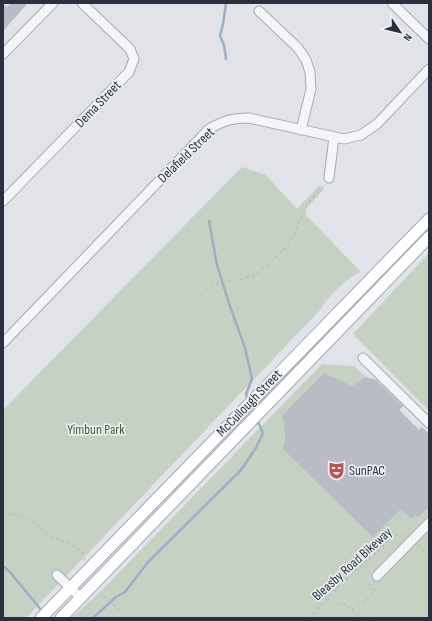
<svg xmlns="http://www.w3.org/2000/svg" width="432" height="621" font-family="'Sofia Sans Condensed',sans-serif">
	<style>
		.green { fill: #c5d2c3 }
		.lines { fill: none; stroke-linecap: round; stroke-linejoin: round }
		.stream { stroke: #9faec6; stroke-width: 2.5 }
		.building { fill: #b9bcc5 }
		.minor-casing { stroke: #a7aab3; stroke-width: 11 }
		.major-casing { stroke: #a1a7b4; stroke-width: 13 }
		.path { stroke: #bcbec3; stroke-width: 1.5; stroke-dasharray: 3 3; stroke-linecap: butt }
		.minor { stroke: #f4f5f7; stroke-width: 9 }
		.major { stroke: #fff; stroke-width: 11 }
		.labels { text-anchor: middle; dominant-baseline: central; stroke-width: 3; stroke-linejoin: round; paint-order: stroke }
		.street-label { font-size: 14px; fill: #2b303f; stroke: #f1f3f6 }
		.park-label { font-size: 14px; fill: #3c5a39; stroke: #f1f3f6 }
		.poi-label { font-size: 14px; fill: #2b303f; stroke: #f1f3f6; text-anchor: start }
	</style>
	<rect width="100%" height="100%" fill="#e1e3e9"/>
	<g class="green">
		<path d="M242,167l24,8 31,34 22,-23 4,4 -18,20 2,6 54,56c-14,5 -33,25 -41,38l-294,308h-23v-208z"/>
		<polygon points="429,253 429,411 353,334"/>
		<polygon points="322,364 354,366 366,377 376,380 403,406 399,410 419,430 422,427 429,434 429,618 71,618 98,594"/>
	</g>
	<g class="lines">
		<g class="stream">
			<polyline points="226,3 223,24 220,36 224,45 226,59"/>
			<polyline points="209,221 217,265 230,306 245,348 252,379 246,394 249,401"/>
			<polyline points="3,566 9,571 42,611"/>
			<polyline points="93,618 116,597 125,592 148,562 241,470 256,448 263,433 257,420"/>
		</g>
	</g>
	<g class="building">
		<polygon points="11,3 28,3 3,31 3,4 7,7"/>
		<polygon points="324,373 352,386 366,377 376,380 403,406 399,410 419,430 422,427 429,434 429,507 418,517 415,515 411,519 401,509 373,537 283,449 285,440 285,427 282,416"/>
	</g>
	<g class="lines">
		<defs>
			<g id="minor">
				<polyline points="392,3 429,39"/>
				<polyline points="259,11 298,48 306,60 310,72 311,89 301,130"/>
				<polyline points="3,54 53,3"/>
				<polyline points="329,178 334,137"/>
				<polyline points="3,201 129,72 134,59 130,49 82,3"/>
				<path d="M3,343l206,-214c14,-8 23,-11 40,-11l95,21 17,-4 16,-11 52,-55"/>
				<polyline points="363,358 429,423"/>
				<polyline points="57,575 81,598"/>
				<polyline points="377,576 429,523"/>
			</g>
			<g id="major">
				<polyline points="41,618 429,219"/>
				<polyline points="61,618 429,237"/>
			</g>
		</defs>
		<use href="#minor" class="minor-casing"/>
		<use href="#major" class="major-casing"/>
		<g class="path">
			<polyline points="206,289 215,284 252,277 263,269 286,247 295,233 307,204 325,185"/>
			<path d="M3,512c12,3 25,6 35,14 5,3 9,9 15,12 13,6 28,5 32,22"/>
			<polyline points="418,545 429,555"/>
			<polyline points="101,591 102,594 127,618"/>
			<polyline points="327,598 336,604 345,604 352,610 358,618"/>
			<polyline points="352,610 367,599 374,591 369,584"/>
			<polyline points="309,618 344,581 394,536 399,533 406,535"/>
			<polyline points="374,618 377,611"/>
		</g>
		<use href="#minor" class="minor"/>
		<use href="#major" class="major"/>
	</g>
	<defs>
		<symbol id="theatre-bare" viewBox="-9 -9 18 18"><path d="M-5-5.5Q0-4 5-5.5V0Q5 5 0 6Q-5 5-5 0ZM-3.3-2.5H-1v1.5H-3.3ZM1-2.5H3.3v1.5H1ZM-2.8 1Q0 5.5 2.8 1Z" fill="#c45056" stroke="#f1f3f6" stroke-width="2.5" paint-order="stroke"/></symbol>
	</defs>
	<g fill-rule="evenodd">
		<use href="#theatre-bare" x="324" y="458" width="25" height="25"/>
	</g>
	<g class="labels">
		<g class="street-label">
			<text transform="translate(98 104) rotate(-46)">Dema Street</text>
			<text transform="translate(186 155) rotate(-44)">Delafield Street</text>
			<text transform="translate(249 403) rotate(-46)">McCullough Street</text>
			<text transform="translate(352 564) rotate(-42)">Bleasby Road Bikeway</text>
		</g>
		<g class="park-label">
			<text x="96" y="429">Yimbun Park</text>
		</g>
		<g class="poi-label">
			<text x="349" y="470">SunPAC</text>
		</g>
	</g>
	<rect width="432" height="621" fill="none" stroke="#2b303f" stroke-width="8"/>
	<g transform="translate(400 32) rotate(125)" stroke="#f1f3f6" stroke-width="3" paint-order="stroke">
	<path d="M0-3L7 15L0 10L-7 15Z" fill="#2b303f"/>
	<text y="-6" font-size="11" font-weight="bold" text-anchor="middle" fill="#2b303f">N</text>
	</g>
</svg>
